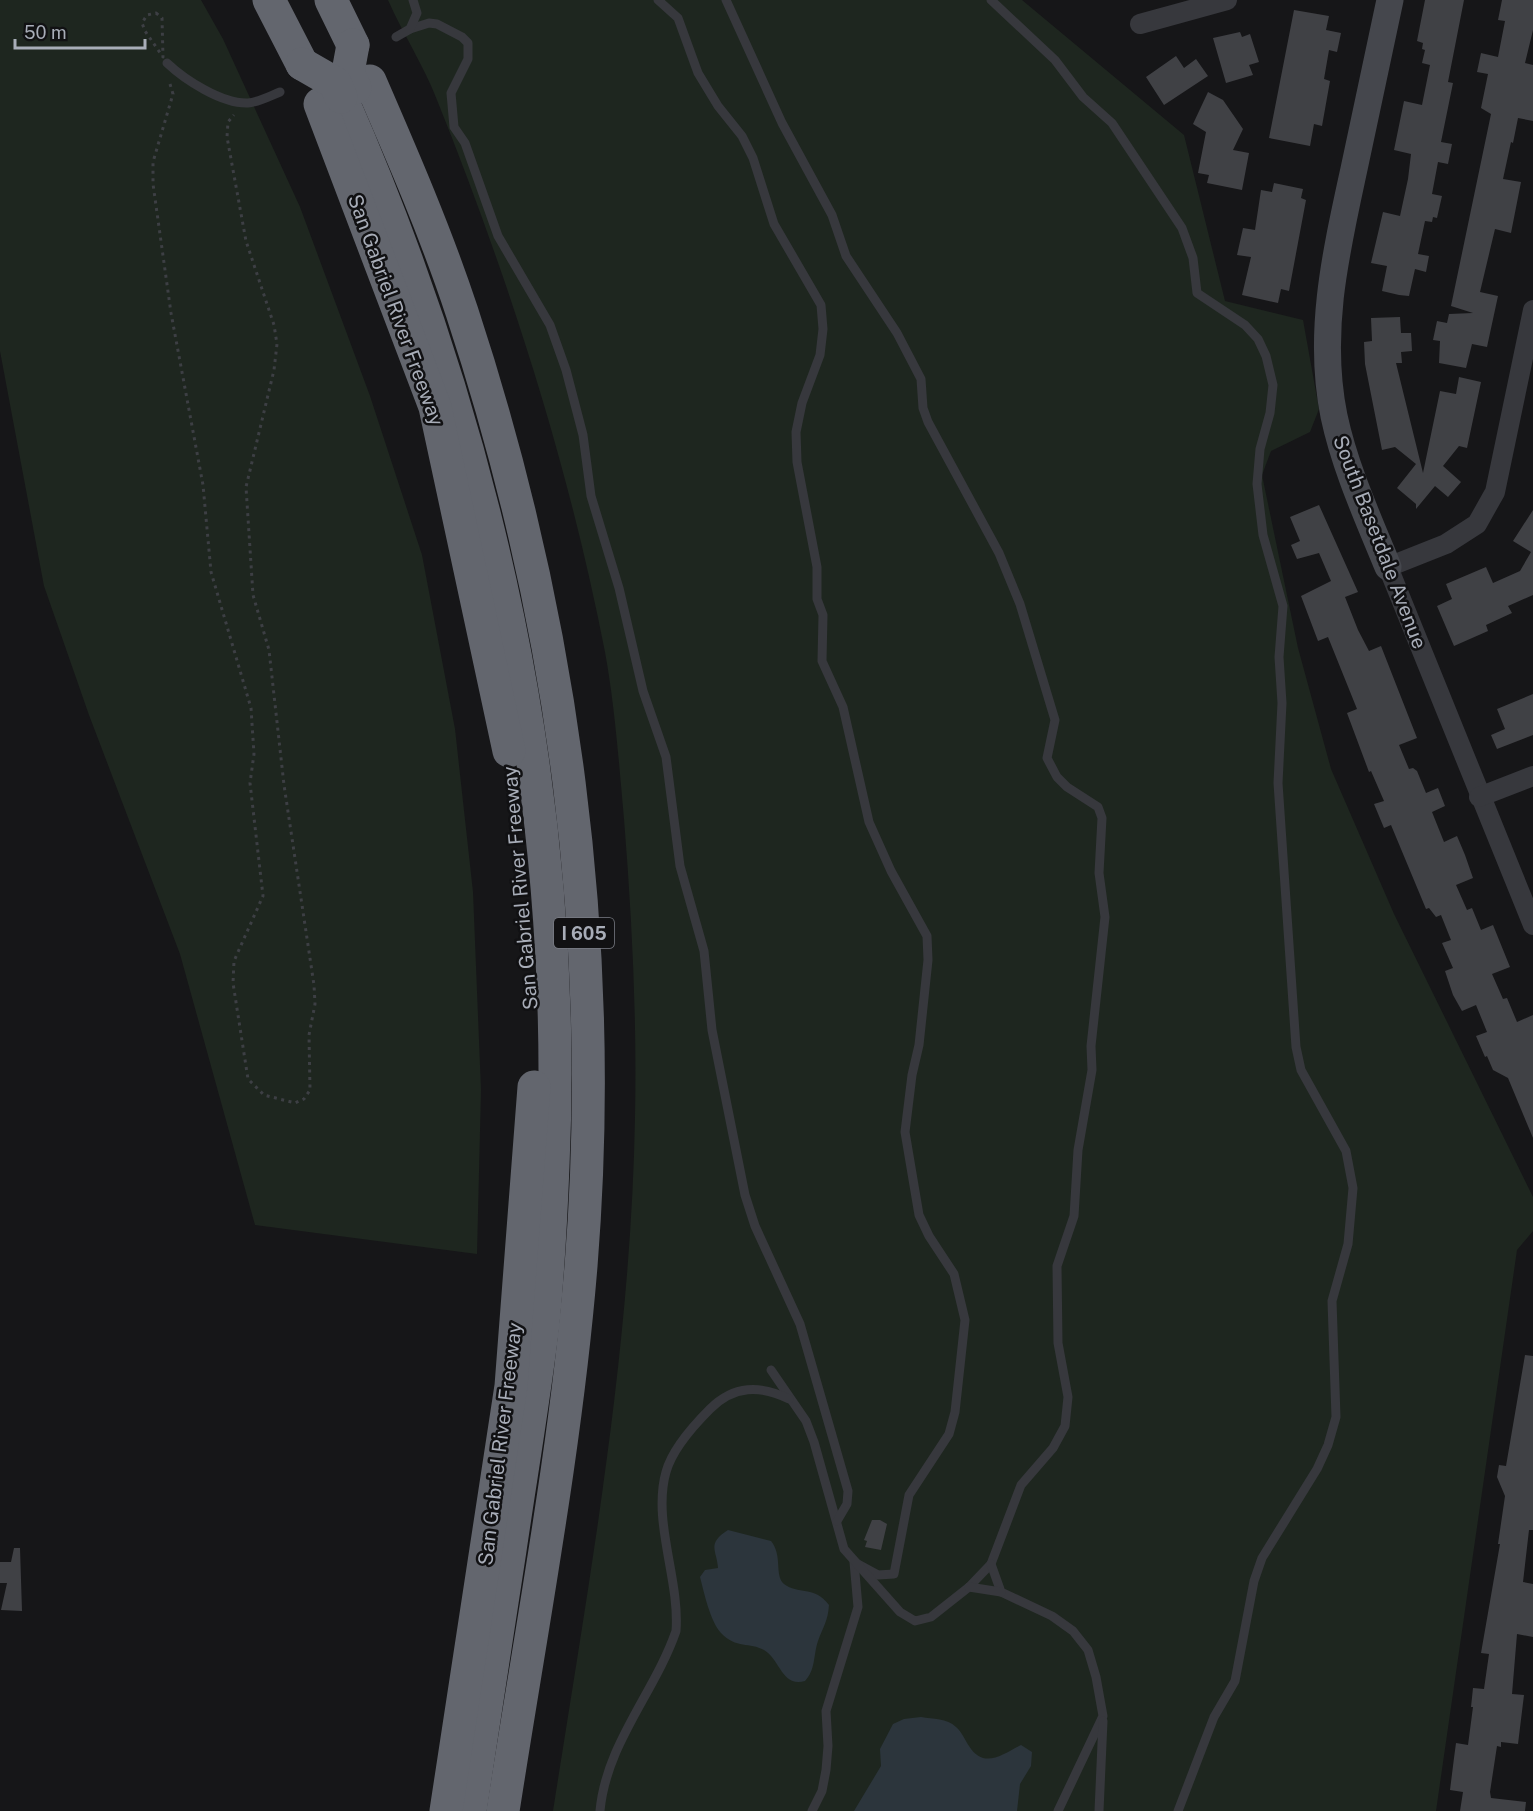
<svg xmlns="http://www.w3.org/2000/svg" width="1533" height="1811" font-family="'Public Sans',sans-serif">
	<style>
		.green { fill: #1e261f }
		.water { fill: #2c353c }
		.building { fill: #404145 }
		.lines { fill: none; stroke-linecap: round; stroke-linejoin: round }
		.path { stroke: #3d3f44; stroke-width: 3; stroke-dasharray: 3 4.5; stroke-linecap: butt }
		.lane { stroke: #37383d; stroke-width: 9 }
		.street { stroke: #37383d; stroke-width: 20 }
		.secondary { stroke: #45474d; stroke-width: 27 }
		.highway { stroke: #63666e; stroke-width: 33 }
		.highway-bridge { stroke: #63666e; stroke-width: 33 }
		.labels { text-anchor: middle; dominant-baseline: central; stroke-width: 5; stroke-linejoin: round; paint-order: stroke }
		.shield { fill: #111113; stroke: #7b7e86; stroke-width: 1.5 }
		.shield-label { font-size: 18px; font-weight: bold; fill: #a8adb8 }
		.street-label { font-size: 20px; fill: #a8adb8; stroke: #111113 }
	</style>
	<rect width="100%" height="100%" fill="#161618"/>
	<g class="green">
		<polygon points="0,0 201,0 223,39 300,207 370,396 422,555 455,729 473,892 481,1090 477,1254 255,1225 180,954 89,715 44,586 0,351"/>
		<path d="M388,0h634l162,135 41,166 78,19 16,89 -9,23 -39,19 -9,24 36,173 33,121 63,145 139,283v34l-16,19 -81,561h-883c36,-230 78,-461 82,-694 2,-99 -3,-199 -11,-298 -5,-55 -9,-112 -19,-167 -37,-190 -96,-372 -168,-552 -13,-34 -34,-66 -49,-100z"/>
	</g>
	<g class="water">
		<path d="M728,1530l43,11c12,15 3,34 13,43 14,11 30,1 45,21 -1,16 -6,22 -11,36 -5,15 -2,28 -13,40 -23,7 -25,-22 -41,-31 -14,-8 -28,-1 -43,-17 -11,-12 -17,-41 -21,-56l5,-7 13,-2c-1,-18 -12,-24 10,-38z"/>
		<path d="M921,1717c12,2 26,1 35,10 6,5 9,13 13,19 15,24 34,8 52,-1l11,7 -1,14 -11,18 -3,27h-163l27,-45 -1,-17 13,-25 11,-5z"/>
	</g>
	<g class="building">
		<polygon points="1425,0 1464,0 1448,82 1453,83 1441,142 1452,144 1448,164 1438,162 1432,194 1442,196 1437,218 1433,217 1432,222 1425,221 1418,254 1429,256 1426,272 1415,269 1409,296 1399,295 1382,291 1387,266 1371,263 1383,212 1400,216 1408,179 1411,154 1394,150 1404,101 1422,105 1430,65 1422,63 1425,50 1422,49 1423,43 1417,41"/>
		<polygon points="1502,0 1533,0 1533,30 1525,63 1533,65 1533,121 1518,118 1513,143 1511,142 1503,179 1521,182 1511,233 1495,229 1480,292 1498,296 1487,347 1472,344 1466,368 1439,363 1440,341 1433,340 1437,321 1447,323 1449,314 1473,313 1451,306 1491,114 1481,108 1488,74 1477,72 1481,53 1498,57 1505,21 1498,20"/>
		<polygon points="1294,10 1329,16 1326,30 1341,33 1337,52 1329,50 1324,79 1330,81 1322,126 1314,124 1310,146 1269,138"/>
		<polygon points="1240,32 1242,37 1250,34 1259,62 1249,65 1253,75 1226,83 1213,38"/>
		<polygon points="1176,56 1184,68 1196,59 1208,76 1164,105 1146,77"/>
		<polygon points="1208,92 1223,100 1243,129 1233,150 1249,153 1242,190 1207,183 1209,175 1198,173 1206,132 1193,124"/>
		<polygon points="1274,183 1303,189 1301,198 1306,200 1289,291 1281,289 1278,303 1242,295 1251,257 1237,255 1243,228 1255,230 1261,190 1272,192"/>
		<polygon points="1400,317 1401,333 1411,333 1412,351 1401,352 1402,363 1396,363 1423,473 1440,391 1456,394 1459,377 1481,382 1467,448 1459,446 1443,466 1461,482 1448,497 1435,486 1416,509 1416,504 1397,488 1416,464 1395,447 1382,450 1365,364 1364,342 1372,341 1371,318"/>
		<polygon points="1319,505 1358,592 1345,597 1358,630 1369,651 1381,646 1417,738 1399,745 1409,769 1413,768 1417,771 1426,793 1438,788 1445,806 1432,812 1444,842 1457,836 1465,855 1473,878 1456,885 1467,910 1472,908 1481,930 1493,925 1510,967 1492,974 1503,999 1507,998 1517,1022 1533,1015 1533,1138 1508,1078 1493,1070 1487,1056 1485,1057 1476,1036 1487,1032 1476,1005 1462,1011 1453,995 1445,971 1453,968 1442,943 1451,940 1441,915 1436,917 1429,908 1426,909 1391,825 1384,828 1374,804 1384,801 1371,771 1369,772 1347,713 1357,709 1328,637 1318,641 1301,596 1331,581 1319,553 1297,559 1291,545 1300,541 1290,517"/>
		<polygon points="1533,510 1533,595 1508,606 1512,613 1486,625 1488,631 1454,646 1437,606 1452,599 1446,584 1486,567 1493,583 1520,571 1531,552 1513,541"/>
		<polygon points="1533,694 1533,735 1497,749 1491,735 1505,729 1497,709"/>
		<polygon points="1525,1355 1533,1356 1533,1530 1529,1530 1523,1582 1533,1584 1533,1637 1517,1634 1512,1694 1524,1695 1518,1744 1501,1742 1501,1747 1497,1746 1490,1792 1491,1798 1526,1802 1525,1811 1460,1811 1463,1792 1450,1790 1454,1758 1456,1743 1468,1745 1473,1707 1471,1707 1473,1688 1484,1689 1489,1654 1481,1653 1500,1544 1498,1544 1505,1496 1497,1477 1499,1465 1506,1466"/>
		<polygon points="872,1520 880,1520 887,1524 881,1550 865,1547 867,1541 864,1540"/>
		<polygon points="14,1548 20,1548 22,1611 1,1610 7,1583 0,1583 0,1562 11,1562"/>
	</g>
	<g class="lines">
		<g class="path">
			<polygon points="156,13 162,18 163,57 145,31 142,23 147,15"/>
			<polyline points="170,84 173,94 153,162 153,184 171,313 203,485 211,572 251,708 254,754 250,783 263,896 234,961 233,983 248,1079 264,1095 295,1103 304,1099 310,1090 309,1035 315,1004 314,985 284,785 269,650 253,595 246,487 274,370 277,344 274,325 246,241 227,137 228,122 234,115"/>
		</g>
		<g class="lane">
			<polyline points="658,0 678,18 698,73 718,106 742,136 753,158 774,224 821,305 823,329 820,355 802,403 796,432 797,462 817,567 817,599 823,615 822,661 843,707 869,822 891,871 927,936 928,960 919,1045 912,1075 905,1132 919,1215 929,1236 954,1274 965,1320 955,1412 949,1434 909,1495 894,1574 878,1575 854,1562 858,1607 826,1711 828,1746 826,1770 822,1791 812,1811"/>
			<polyline points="726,0 782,123 832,215 846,256 897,333 921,379 923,408 928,422 999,553 1020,604 1055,720 1047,758 1057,777 1067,787 1098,807 1102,818 1099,873 1105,917 1091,1046 1092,1070 1078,1150 1074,1216 1057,1266 1058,1343 1068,1397 1065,1426 1053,1448 1021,1485 991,1564 969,1587 931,1617 915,1621 900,1612 844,1549 814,1442 806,1421 771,1370"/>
			<polyline points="991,0 1055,60 1083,97 1112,123 1182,228 1193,258 1197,293 1245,325 1258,339 1266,356 1273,385 1270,413 1260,449 1257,484 1263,535 1283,606 1279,657 1282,703 1278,783 1296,1047 1301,1070 1346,1151 1353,1188 1348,1244 1332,1301 1336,1417 1328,1445 1317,1469 1262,1558 1254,1581 1235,1681 1214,1717 1178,1811"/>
			<polyline points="410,29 429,23 437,24 462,37 468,43 468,59 451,93 454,127 465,143 498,236 550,325 566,370 583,435 591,496 619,588 643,691 666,757 680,866 704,951 712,1030 745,1195 755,1226 800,1324 848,1491 847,1504 837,1521"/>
			<polyline points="396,37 410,29 417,13 413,0"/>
			<path d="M167,63c18,17 55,41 81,40 11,-1 22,-7 32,-11"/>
			<polyline points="991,1564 1001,1592 1052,1616 1073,1631 1088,1650 1096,1677 1103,1716 1058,1811"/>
			<polyline points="969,1587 1001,1592"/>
			<path d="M600,1811c6,-67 55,-119 76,-180 4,-51 -24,-110 -10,-159 6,-22 28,-47 44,-63 24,-24 50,-24 79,-10"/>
			<polyline points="1099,1811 1103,1721"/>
		</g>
		<g class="street">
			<polyline points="1140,24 1227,0"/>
			<polyline points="1533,310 1495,492 1477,524 1446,544 1388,567 1533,925"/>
			<polyline points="1479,797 1533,776"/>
		</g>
		<path class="secondary" d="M1388,567c-20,-49 -43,-99 -54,-151 -17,-84 2,-164 20,-247 12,-56 24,-113 36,-169"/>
		<g class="highway">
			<polyline points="269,0 302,64"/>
			<polyline points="331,0 353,45"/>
			<path d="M370,81c33,76 66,152 92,231 101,306 145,632 119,954 -15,183 -50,364 -78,545"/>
			<path d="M341,97c147,335 228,701 212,1069 -2,52 -5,106 -10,158 -9,75 -22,151 -33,226 -13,87 -26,174 -40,261"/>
			<polyline points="320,104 435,407 509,751"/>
			<polyline points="446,1811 511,1386 534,1087"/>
		</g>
		<g class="highway-bridge">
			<polyline points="353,45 348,72 355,88"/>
			<polyline points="302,64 335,83 341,97"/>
		</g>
	</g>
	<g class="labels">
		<rect class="shield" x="554" y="918" width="60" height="30" rx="4.5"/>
		<g class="shield-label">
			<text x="584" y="933">I 605</text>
		</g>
		<g class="street-label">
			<text transform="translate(396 310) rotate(70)">San Gabriel River Freeway</text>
			<text transform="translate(1380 542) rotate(69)">South Basetdale Avenue</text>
			<text transform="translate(520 888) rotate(-95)">San Gabriel River Freeway</text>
			<text transform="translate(500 1444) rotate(-83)">San Gabriel River Freeway</text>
		</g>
	</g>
	<path d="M15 39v9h130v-9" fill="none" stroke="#a8adb8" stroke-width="3"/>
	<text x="24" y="39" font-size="18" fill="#a8adb8" stroke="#111113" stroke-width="4.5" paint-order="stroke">50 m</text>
</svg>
